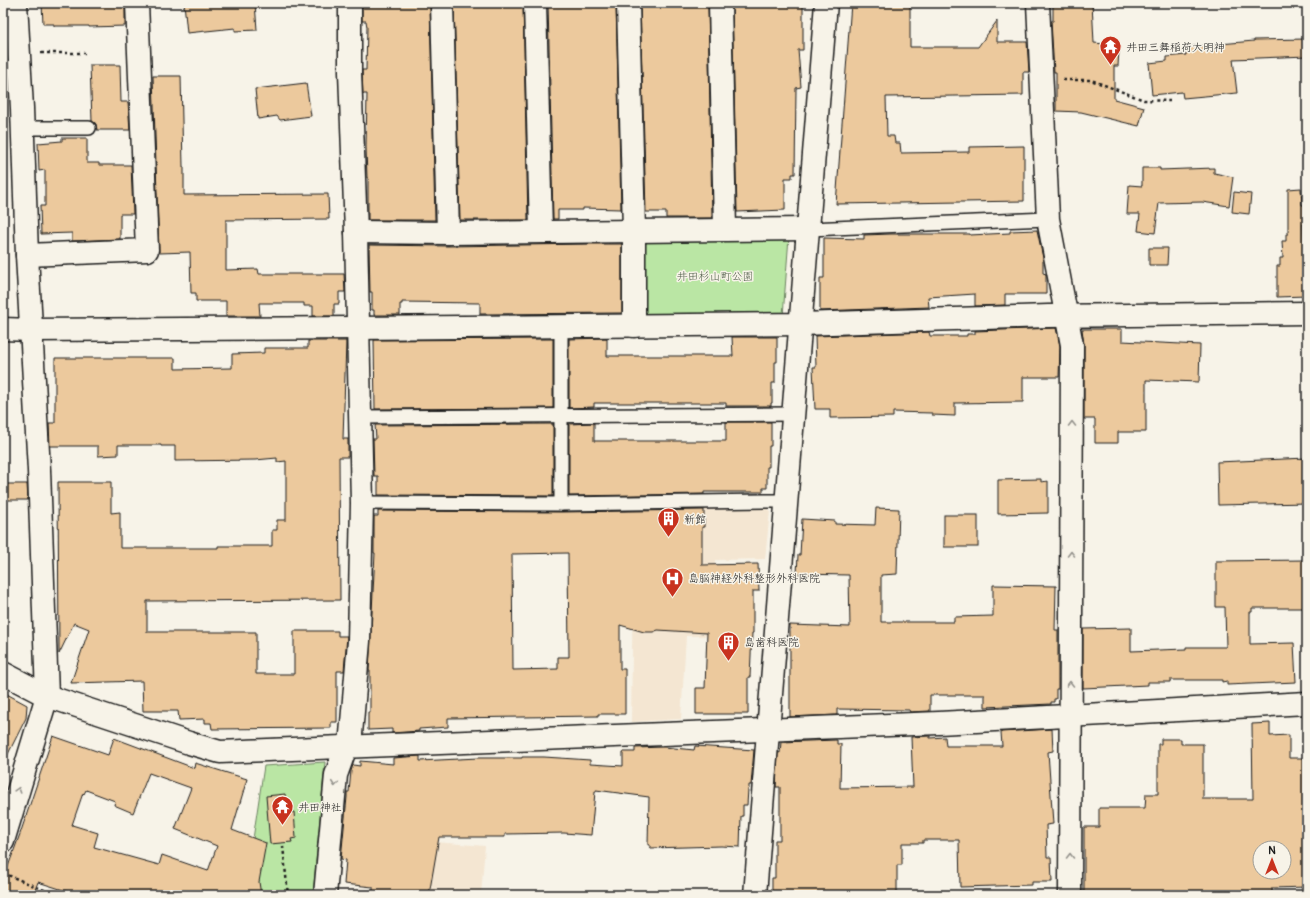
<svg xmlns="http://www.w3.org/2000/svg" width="1310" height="898" font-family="Pangolin,'Klee One',sans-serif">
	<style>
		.built { fill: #f4e6d2 }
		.green { fill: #bae6a4; stroke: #6b8160 }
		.building { fill: #ecc99d; stroke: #1c1c1c; fill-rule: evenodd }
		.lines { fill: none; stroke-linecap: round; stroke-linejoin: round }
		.service-casing { stroke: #1c1c1c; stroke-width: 16 }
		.minor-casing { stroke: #1c1c1c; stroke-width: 25 }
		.tertiary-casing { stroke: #1c1c1c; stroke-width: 25 }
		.path { stroke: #1c1c1c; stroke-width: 2.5; stroke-dasharray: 3 3; stroke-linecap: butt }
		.service { stroke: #f7f3e8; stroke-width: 13 }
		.minor { stroke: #f7f3e8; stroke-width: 22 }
		.tertiary { stroke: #f7f3e8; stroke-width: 22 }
		.oneway { stroke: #94928c }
		.labels { text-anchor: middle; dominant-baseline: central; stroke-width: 3; stroke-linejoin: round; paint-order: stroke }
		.poi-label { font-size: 11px; fill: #1c1c1c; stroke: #f7f3e8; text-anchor: start }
		.park-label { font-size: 11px; fill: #4b5945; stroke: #f7f3e8 }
	</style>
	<rect width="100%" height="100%" fill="#f7f3e8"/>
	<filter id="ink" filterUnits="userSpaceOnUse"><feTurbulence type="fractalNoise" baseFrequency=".025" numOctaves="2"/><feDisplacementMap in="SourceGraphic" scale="8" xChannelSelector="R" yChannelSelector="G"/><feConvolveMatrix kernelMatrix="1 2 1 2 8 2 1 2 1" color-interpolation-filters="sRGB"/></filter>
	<g filter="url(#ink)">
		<g class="built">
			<polygon points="766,508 770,511 765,559 715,560 713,636 686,636 681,719 631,722 634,510"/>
			<polygon points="411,840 485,846 481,895 398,895"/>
		</g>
		<g class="green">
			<polygon points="648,237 789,237 783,316 650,316 641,307 640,246"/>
			<polygon points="325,762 313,895 259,895 253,839 264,766"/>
		</g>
		<g class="building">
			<polygon points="42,3 125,3 125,26 89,27 89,26 54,26 54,24 43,24"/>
			<polygon points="184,3 255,3 257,30 235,31 235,28 187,33"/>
			<polygon points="362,3 430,3 435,220 368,220 368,178 367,178 366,147 367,94 363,94 362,72 362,70 366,70 367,27 366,21 362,21"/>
			<polygon points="454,3 523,3 528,220 460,220"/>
			<polygon points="548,3 616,3 621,209 583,208 583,210 558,210 558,219 553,219"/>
			<polygon points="640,3 708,3 712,218 666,218 666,212 646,212"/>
			<polygon points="732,3 803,3 803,50 798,50 801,87 796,88 795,174 792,174 792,178 785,178 785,210 737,212"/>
			<polygon points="851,3 910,3 910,47 978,47 997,21 997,42 1027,42 1029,72 1023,72 1023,95 886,97 887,136 894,136 895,143 900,143 901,153 969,152 969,147 1024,146 1024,201 836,204"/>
			<polygon points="1053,3 1092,3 1094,43 1115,45 1115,49 1119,49 1118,66 1114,66 1114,99 1144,107 1139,126 1081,112 1056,111 1056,72 1054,72 1051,21 1053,21"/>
			<polygon points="1307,39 1307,56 1233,59 1237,93 1183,98 1182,92 1152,95 1149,63 1167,61 1167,57 1186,55 1186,47 1254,41 1254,40"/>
			<polygon points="90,65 120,65 121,102 128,102 130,130 97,130 96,124 92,121"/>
			<polygon points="153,76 181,76 183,167 184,167 184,195 328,194 329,219 226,220 226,270 258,269 259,274 344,274 345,292 339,292 339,304 334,304 334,316 313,316 313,306 304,306 304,303 259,303 260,316 226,316 226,301 196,301 196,293 191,293 190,252 159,253"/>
			<polygon points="306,83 311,116 280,120 277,116 258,119 255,89"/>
			<polygon points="62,138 87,138 87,163 99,163 99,165 131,165 133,214 120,214 120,239 72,241 72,233 41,234 40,206 45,206 45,170 39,171 38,143 62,141"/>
			<polygon points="1142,168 1160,168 1160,170 1214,168 1214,173 1233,177 1229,206 1202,202 1159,203 1155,233 1138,231 1140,214 1127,214 1129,185 1142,186"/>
			<polygon points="1301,188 1302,205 1307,205 1307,224 1303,224 1306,296 1277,297 1277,266 1280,266 1280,258 1283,258 1282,241 1286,241 1286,234 1288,234 1288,189"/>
			<polygon points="1234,192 1251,194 1249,214 1232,212"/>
			<polygon points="1037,230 1043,258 1043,273 1046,274 1046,294 1005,294 1005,305 975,306 975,294 928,297 929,307 820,311 820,278 824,278 824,238 864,239 864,235 891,234 970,234 970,235 1010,233 1010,231"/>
			<polygon points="592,244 622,244 622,313 480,314 480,303 402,302 402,304 400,304 400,315 374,315 374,310 372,310 372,292 370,292 369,245 448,246"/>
			<polygon points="1149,248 1168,248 1167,265 1149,265"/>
			<polygon points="1056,328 1060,346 1059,377 1023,377 1023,402 955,403 955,416 932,415 932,413 893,412 893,417 830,418 830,409 815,409 813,367 816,367 815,336 929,332 930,336 967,336 967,334 975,334 975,331"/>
			<polygon points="1082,329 1122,329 1122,341 1200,345 1199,382 1146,380 1146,432 1118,432 1118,443 1095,443 1095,419 1084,419 1084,345"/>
			<polygon points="732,337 777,337 777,362 775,362 775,383 772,383 772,403 771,403 771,406 726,406 726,403 594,403 594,407 569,408 569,339 607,338 607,356 733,356"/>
			<polygon points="553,339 553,408 375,409 374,340"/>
			<polygon points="308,341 346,341 343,439 348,439 348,457 339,457 340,600 147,601 147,632 256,632 256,674 294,674 294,631 338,631 338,636 347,636 344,671 337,671 337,722 331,722 331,728 212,729 211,723 205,723 205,719 179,720 178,711 143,711 142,681 71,683 89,629 74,623 59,654 58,482 111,482 111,513 120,512 120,548 218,548 218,546 272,546 272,530 277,530 277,520 286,520 286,461 277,462 277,458 255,460 175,461 175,446 161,446 161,445 118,445 118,455 98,456 98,446 50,446 49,423 55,423 55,358 175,358 175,369 232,368 232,354 264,353 264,348 308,348"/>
			<polygon points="726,422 771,422 771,446 769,446 769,467 767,467 767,488 763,488 763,492 704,492 704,494 569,496 569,424 594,423 594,441 726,441"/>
			<polygon points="553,424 553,496 378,495 378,476 374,476 373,439 376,439 375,425"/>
			<polygon points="1307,458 1307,503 1218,505 1217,462"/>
			<polygon points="1041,479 1041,482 1048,481 1048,513 998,514 998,480"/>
			<polygon points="3,484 27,484 28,500 3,500"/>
			<polygon points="876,508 899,509 897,574 881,575 881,622 954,622 954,617 993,616 993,585 1056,586 1055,630 1058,630 1058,689 1056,689 1056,699 1054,699 1054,702 1051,702 1051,704 985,707 985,695 930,695 930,711 910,712 909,710 837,709 837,715 790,717 790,625 850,627 849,575 797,574 798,555 800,555 802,519 835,521 835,524 875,525"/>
			<path d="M704,510v17h-2v38l56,-1 1,27h-6v42h-1l-2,44h-2v37h-52v-26h9l2,-55 -49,-3 -5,2h-9l-24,-7v44h5v45h-27v2l-150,2v9l-29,2v2l-27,2v-4l-24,1v-18h2v-41h-1l6,-118h-1v-37h4v-5l183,1zM568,553l1,104h-11v12l-45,1 -1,-116z"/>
			<rect x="944" y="515" width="34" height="32"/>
			<polygon points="1307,560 1307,608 1252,608 1252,612 1250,612 1250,644 1294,643 1296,682 1227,685 1227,681 1222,682 1222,680 1170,680 1170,682 1148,682 1148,685 1083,688 1083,629 1131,628 1131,651 1186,649 1186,647 1226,647 1225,607 1216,607 1216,561"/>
			<polygon points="3,692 27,705 26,718 3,764"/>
			<path d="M1270,723v13l19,-1v23h18v129l-35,1v7h-169v-2h-19v-66h15v-19h46l1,-14h12v-50h3v-5h20v5h22v55h50l-1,-75zM1260,848h24v24h-24z"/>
			<polygon points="1052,729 1053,751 1048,752 1053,824 1046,825 1047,857 1051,857 1052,882 1032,882 1032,885 960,887 959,840 923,840 923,843 902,843 902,865 897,865 897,895 772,895 772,878 775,878 775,840 780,840 780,787 776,787 778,752 780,753 781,742 837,740 837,744 841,744 840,788 913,787 911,737 930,736 930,738 945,737 946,746 1002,746 1001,732"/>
			<path d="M53,736l55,19 6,-17 80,30 1,-5 52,16 -15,51 34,13 -7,39 2,13h-182l-41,-13 -5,13h-30v-15l17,-46zM149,773l42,15 -16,41 42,17 -9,25 -46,-16 -3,10 -65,-18 4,-14 -26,-8 11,-32 1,1 2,-4 29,11 -1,4 19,8z"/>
			<polygon points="695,746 754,750 751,785 749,785 749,789 748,789 747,805 743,805 743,816 741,816 740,847 721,846 650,848 650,845 648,845 649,797 596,790 596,792 595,792 591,835 564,833 505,834 505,837 439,837 429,895 373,895 373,887 344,884 346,860 341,859 347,797 347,792 349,792 351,771 353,765 360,766 360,761 393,764 393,758 420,756 420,761 478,758 522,758 522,757 544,757 590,760 590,764 623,766 623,752 635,752 635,748 664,747 694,750"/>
			<polygon points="285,794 287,813 294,812 296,838 291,839 292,842 270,844 266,796"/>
		</g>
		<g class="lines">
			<defs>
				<g id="service">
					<polyline points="22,128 89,128"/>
					<polyline points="809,229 1048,219"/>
					<polyline points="561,326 561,504"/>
					<polyline points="359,417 794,414"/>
					<polyline points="362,503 561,504 765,501 786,501"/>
				</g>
				<g id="minor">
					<polyline points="350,3 350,72 356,232 362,503 359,641 350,746"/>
					<polyline points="442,3 448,233"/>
					<polyline points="535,3 541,231"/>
					<polyline points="628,3 634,230 634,326"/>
					<polyline points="720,3 725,229"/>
					<polyline points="1038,3 1048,219 1072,345 1070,895"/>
					<polyline points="356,232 448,233 809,229"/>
					<polyline points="27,255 147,250 137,3"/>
					<polyline points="3,329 31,330 357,328 801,324 1048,316 1307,313"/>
					<polyline points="3,673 47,696 189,743 220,752 939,723 1307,703"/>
					<polyline points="3,841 47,696 39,470 27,255 22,108 16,3"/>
					<polyline points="325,895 336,775 346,747"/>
				</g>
				<path id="tertiary" d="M755,895c22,-297 49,-594 71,-892"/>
			</defs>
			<use href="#service" class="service-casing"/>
			<use href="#minor" class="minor-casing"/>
			<use href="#tertiary" class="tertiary-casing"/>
			<g class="path">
				<polyline points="41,53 85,53"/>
				<polyline points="1063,80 1091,80 1144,100 1170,101"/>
				<polyline points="283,846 288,895"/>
				<polyline points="3,873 56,895"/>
			</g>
			<use href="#service" class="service"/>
			<use href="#minor" class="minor"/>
			<use href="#tertiary" class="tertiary"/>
		</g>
		<defs><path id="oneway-chevron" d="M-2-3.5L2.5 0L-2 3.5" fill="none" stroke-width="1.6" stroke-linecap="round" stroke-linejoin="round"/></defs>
		<g class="oneway">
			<use href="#oneway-chevron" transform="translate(1072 424) rotate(-90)"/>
			<use href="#oneway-chevron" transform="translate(1071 554) rotate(-90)"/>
			<use href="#oneway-chevron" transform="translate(1070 684) rotate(-90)"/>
			<use href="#oneway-chevron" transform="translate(335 784) rotate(95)"/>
			<use href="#oneway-chevron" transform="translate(18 790) rotate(-73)"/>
			<use href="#oneway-chevron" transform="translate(1070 856) rotate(-90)"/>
		</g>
	</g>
	<defs>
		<symbol id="temple-pin" viewBox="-11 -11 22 30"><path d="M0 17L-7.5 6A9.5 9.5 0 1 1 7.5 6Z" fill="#c8321e" stroke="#f7f3e8"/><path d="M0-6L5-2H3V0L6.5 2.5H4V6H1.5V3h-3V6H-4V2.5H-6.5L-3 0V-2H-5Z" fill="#fff"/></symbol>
		<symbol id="building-pin" viewBox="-11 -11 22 30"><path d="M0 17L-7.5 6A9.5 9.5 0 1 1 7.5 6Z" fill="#c8321e" stroke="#f7f3e8"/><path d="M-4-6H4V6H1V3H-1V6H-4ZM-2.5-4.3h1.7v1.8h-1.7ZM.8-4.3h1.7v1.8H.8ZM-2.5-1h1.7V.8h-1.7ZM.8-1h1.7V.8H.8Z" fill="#fff"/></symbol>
		<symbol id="hospital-pin" viewBox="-11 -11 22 30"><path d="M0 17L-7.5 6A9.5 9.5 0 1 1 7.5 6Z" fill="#c8321e" stroke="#f7f3e8"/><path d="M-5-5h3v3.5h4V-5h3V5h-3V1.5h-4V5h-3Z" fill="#fff"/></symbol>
	</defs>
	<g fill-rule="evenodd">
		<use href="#temple-pin" x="1098" y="34" width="25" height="34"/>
		<use href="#building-pin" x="656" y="506" width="25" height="34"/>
		<use href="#hospital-pin" x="660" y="566" width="25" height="34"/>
		<use href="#building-pin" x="716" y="630" width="25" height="34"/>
		<use href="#temple-pin" x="270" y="794" width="25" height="34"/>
	</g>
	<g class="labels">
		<g class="poi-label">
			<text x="1126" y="47">井田三舞稲荷大明神</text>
			<text x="684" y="519">新館</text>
			<text x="688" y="578">島脳神経外科整形外科医院</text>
			<text x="744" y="642">島歯科医院</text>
			<text x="298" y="807">井田神社</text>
		</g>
		<g class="park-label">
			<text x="715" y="276">井田杉山町公園</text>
		</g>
	</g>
	<rect width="1310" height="898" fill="none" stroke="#f7f3e8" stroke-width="16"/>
	<rect x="8" y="8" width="1294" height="882" fill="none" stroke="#1c1c1c" stroke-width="1.5" filter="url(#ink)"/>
	<g transform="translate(1272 860)"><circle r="19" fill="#f7f3e8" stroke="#9f9d96"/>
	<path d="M0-3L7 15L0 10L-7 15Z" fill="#c8321e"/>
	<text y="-6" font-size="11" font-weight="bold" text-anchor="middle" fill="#1c1c1c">N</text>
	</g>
</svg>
